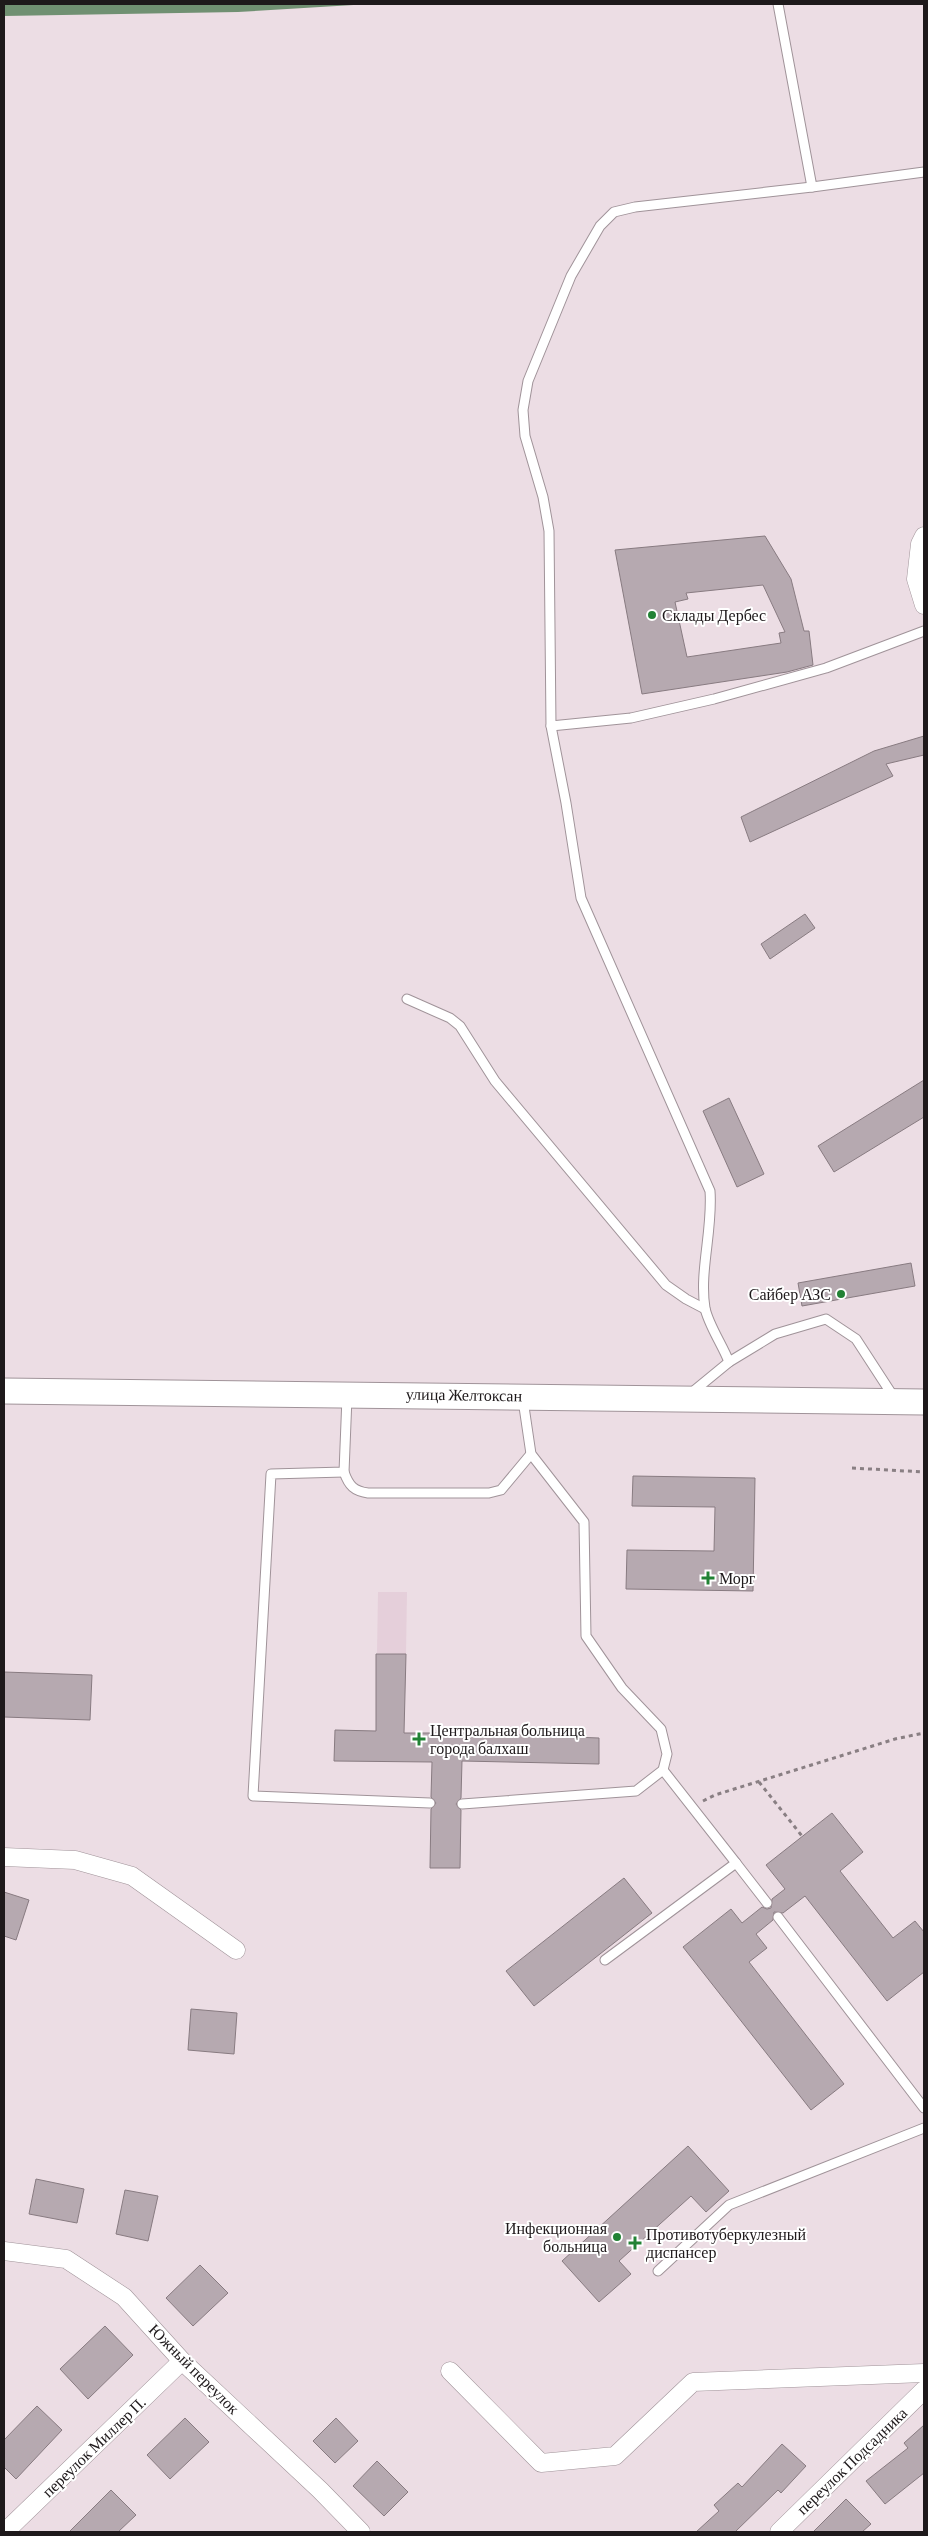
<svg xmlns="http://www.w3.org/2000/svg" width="928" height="2536" font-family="'Crimson Pro',serif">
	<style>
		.built { fill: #e5cfda }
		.water { fill: #709072 }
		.building { fill: #b6a9b0; stroke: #887b81; fill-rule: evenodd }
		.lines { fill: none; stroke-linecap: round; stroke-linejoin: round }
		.service-casing { stroke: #a09399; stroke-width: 11 }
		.minor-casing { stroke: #a09399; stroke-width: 19 }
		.secondary-casing { stroke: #a09399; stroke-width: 27 }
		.path { stroke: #897f83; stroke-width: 3; stroke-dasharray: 4 4; stroke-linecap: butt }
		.service { stroke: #fff; stroke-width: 9 }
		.minor { stroke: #fff; stroke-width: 18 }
		.secondary { stroke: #fff; stroke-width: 25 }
		.poi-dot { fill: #228235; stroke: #fff; stroke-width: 2 }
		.labels { text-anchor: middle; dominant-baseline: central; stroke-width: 4; stroke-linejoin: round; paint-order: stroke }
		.poi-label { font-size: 16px; fill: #1e191b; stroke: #fff; text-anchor: start }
		.street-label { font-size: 16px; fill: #1e191b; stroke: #fff }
	</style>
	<rect width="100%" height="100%" fill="#ecdde4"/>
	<polygon class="built" points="378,1592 407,1592 406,1654 377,1653"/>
	<polygon class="water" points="4,4 370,4 238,12 4,16"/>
	<g class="building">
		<path d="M765,536l26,43 13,52h5l4,34 -26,7 -145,22 -27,-144zM763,585l22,47 -6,1 2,10 -94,14 -12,-55 13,-3 -2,-6z"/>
		<polygon points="924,736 924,755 886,764 893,776 750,842 741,817 874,751"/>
		<polygon points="805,914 815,928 770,959 761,944"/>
		<polygon points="924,1080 924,1117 834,1172 818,1146"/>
		<polygon points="729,1098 764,1174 737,1187 703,1111"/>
		<polygon points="911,1263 915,1286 802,1306 798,1283"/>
		<polygon points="633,1476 755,1478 753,1591 626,1589 627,1550 714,1551 715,1507 632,1506"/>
		<polygon points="376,1654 406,1654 404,1733 437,1733 437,1730 450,1730 464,1731 464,1733 599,1738 599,1764 462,1761 461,1798 456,1804 461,1810 460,1868 430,1868 431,1809 436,1803 431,1797 432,1762 334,1761 335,1730 376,1731"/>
		<polygon points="4,1672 92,1675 90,1720 4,1717"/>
		<polygon points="832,1813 863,1852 840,1871 893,1938 915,1921 924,1932 924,1972 887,2001 805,1896 783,1913 774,1912 773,1920 756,1934 767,1948 749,1962 844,2084 811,2110 683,1947 731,1909 742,1923 762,1907 767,1909 771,1908 772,1899 785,1889 766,1865"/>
		<polygon points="624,1878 652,1913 534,2006 506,1971"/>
		<polygon points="4,1892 29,1900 16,1940 4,1936"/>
		<polygon points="191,2009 237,2013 234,2054 188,2050"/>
		<polygon points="688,2146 729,2191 706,2212 691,2196 619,2261 631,2274 599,2302 562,2261"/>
		<polygon points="36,2179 84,2189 77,2223 29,2214"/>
		<polygon points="125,2190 158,2196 148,2241 116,2234"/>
		<polygon points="200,2265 228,2293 193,2326 166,2298"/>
		<polygon points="105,2326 133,2355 88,2399 60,2369"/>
		<polygon points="37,2406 62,2430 16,2479 4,2467 4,2440"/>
		<polygon points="185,2418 209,2442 170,2479 147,2455"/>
		<polygon points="336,2418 358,2441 335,2463 313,2441"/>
		<polygon points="924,2425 924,2473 885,2504 866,2481 908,2448 904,2443"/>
		<polygon points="782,2444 806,2466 781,2493 778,2490 735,2532 696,2532 719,2511 714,2505 738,2483 742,2487"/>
		<polygon points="377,2461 408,2492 384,2516 353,2486"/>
		<polygon points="111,2490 136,2515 118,2532 69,2532"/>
		<polygon points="846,2499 871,2524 862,2532 813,2532"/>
	</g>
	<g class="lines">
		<defs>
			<g id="service">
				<polyline points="778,4 812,187 924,172"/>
				<polyline points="551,726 631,718 714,699 826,668 924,631"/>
				<polyline points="407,999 450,1018 460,1026 495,1081 666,1285 686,1299 705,1309"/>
				<path d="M729,1362c-6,-16 -21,-38 -24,-54 -6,-36 8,-79 5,-117l-129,-293 -15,-95 -15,-77 -2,-195 -6,-34 -18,-61 -2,-26 5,-29 43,-105 29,-50 14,-14 21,-5 177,-20"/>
				<polyline points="690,1394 729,1362 775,1334 826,1319 856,1339 895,1399"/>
				<polyline points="347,1397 344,1472 271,1474 253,1796 430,1803"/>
				<path d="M344,1472c5,14 10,19 24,21h121l12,-3 30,-36"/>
				<polyline points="462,1804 636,1791 663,1770 667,1754 661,1729 622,1688 586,1636 584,1522 531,1454 523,1400"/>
				<polyline points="736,1863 767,1903"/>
				<polyline points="778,1917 924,2108"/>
				<polyline points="605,1960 736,1863 663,1770"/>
				<polyline points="658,2271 729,2205 924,2128"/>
			</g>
			<g id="minor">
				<polyline points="924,536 920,544 916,579 924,605"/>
				<polyline points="4,1857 75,1860 132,1876 236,1950"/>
				<polyline points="4,2251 66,2259 124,2297 182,2361 320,2490 361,2532"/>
				<polyline points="450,2371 541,2463 615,2456 693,2382 924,2373"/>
				<polyline points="5,2532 182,2361"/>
				<polyline points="779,2532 924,2390"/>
			</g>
			<polyline id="secondary" points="4,1391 924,1402"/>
		</defs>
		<use href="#service" class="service-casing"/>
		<use href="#minor" class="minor-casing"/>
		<use href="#secondary" class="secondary-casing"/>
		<g class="path">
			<polyline points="852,1468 924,1472"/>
			<polyline points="759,1782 802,1836"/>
			<polyline points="703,1801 715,1795 895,1739 924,1733"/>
		</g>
		<use href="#service" class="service"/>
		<use href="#minor" class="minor"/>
		<use href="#secondary" class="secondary"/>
	</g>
	<g class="poi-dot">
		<circle cx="652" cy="615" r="5"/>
		<circle cx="841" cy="1294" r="5"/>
		<path d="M705.5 1570.5h5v5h5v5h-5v5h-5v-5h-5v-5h5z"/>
		<path d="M416.5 1731.5h5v5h5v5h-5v5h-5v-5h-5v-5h5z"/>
		<circle cx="617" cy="2237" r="5"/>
		<path d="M632.5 2235.5h5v5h5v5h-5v5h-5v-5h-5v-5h5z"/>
	</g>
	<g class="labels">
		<g class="poi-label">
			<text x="662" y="615">Склады Дербес</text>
			<text x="831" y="1294" text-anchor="end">Сайбер АЗС</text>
			<text x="719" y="1578">Морг</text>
			<text x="430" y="1730">Центральная больница<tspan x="430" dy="18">города балхаш</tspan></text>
			<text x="607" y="2228" text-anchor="end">Инфекционная<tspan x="607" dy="18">больница</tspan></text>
			<text x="646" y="2234">Противотуберкулезный<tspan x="646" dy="18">диспансер</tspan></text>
		</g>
		<g class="street-label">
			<text transform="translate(464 1395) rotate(1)">улица Желтоксан</text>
			<text transform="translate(194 2369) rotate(45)">Южный переулок</text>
			<text transform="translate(94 2447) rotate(-44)">переулок Миллер П.</text>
			<text transform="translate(852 2461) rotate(-44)">переулок Подсадника</text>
		</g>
	</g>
	<rect width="928" height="2536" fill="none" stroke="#1e191b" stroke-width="10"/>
</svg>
